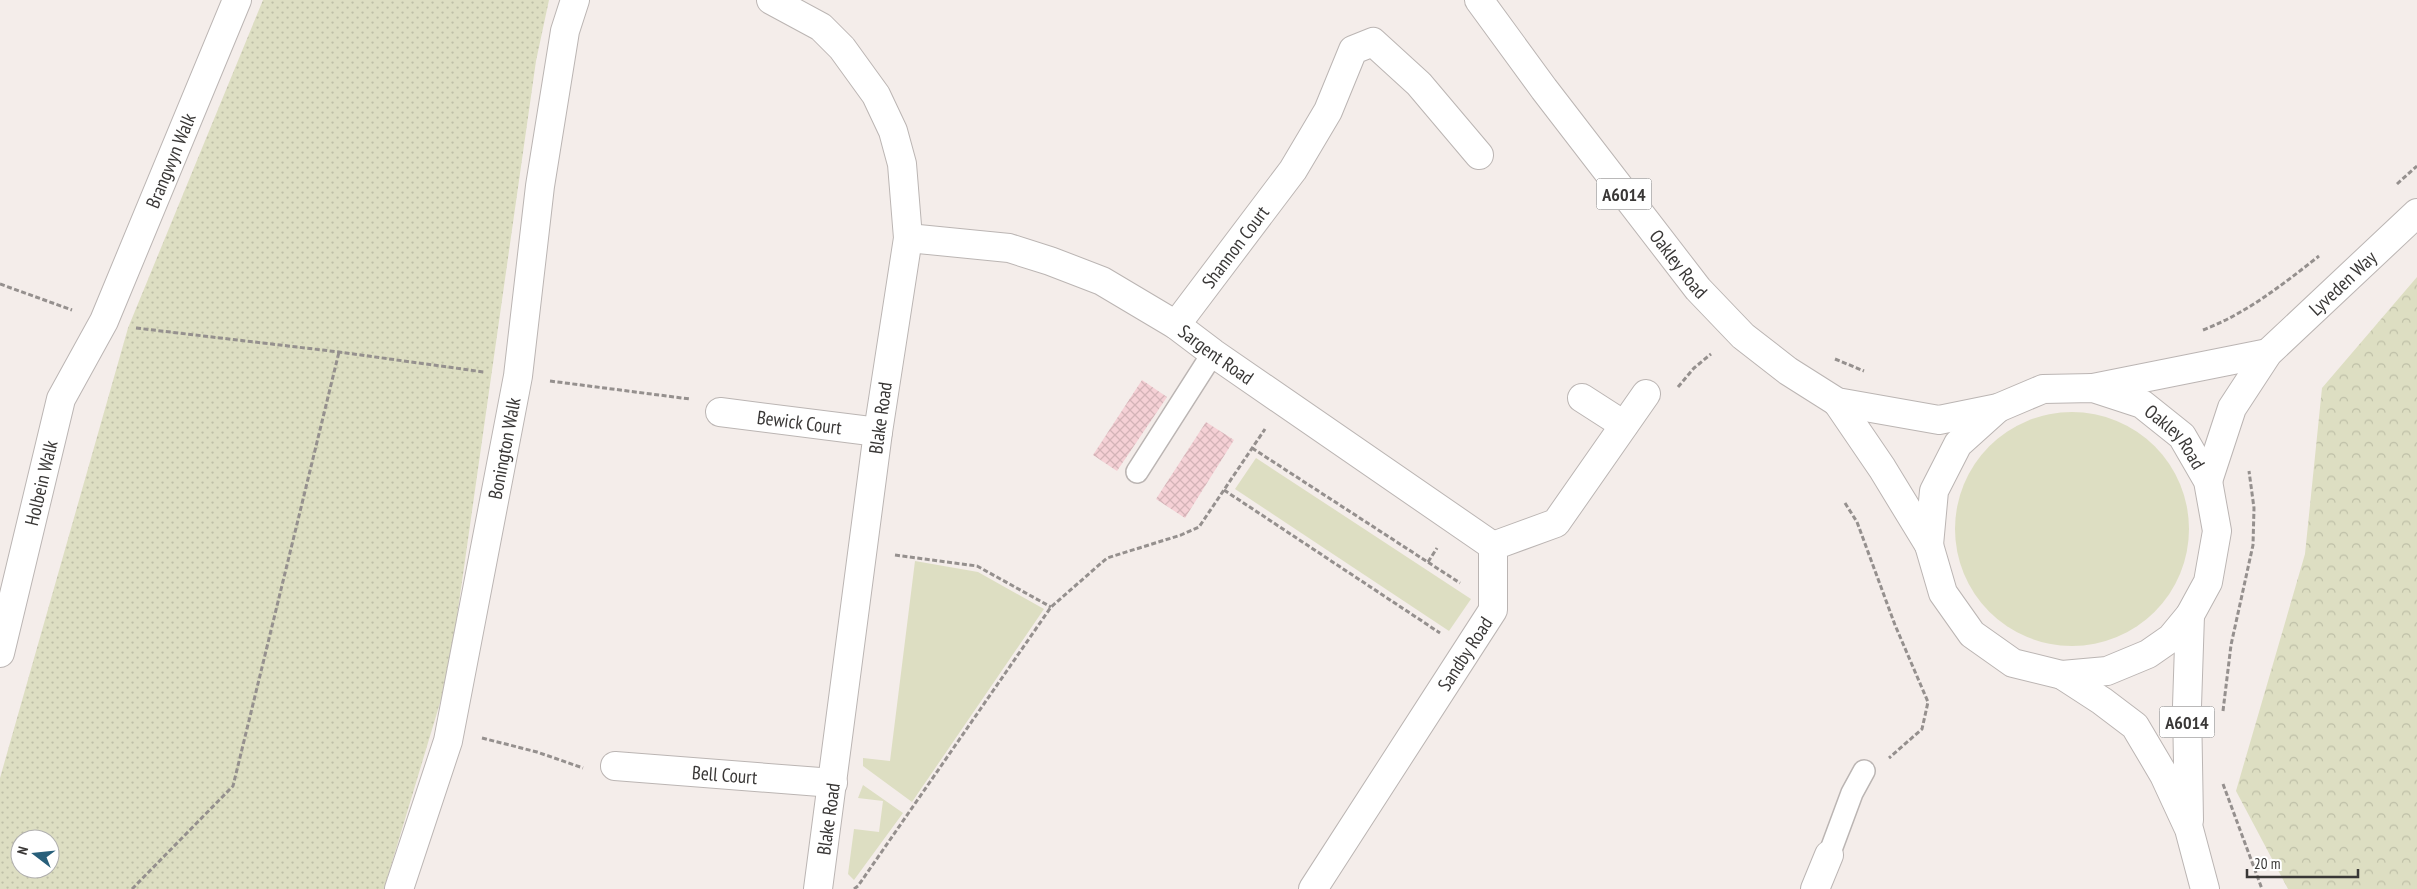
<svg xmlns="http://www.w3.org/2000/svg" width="2417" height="889" font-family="'PT Sans Narrow',sans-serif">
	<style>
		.grass { fill: #dddec2 }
		.forest { fill: url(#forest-crowns) }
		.park { fill: url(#park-dots); fill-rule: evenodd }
		.building { fill: url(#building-cross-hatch) }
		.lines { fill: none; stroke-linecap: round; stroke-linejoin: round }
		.lane-casing { stroke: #bbb5b3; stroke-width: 24 }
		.street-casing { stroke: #bbb5b3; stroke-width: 30 }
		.secondary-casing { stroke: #bbb5b3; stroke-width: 30 }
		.primary-casing { stroke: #bbb5b3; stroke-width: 30 }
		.path { stroke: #95908e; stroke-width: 3; stroke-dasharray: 5 2.5; stroke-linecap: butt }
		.lane { stroke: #fff; stroke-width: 21 }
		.street { stroke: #fff; stroke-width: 28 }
		.secondary { stroke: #fff; stroke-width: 28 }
		.primary { stroke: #fff; stroke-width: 28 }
		.labels { text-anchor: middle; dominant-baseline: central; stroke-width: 4.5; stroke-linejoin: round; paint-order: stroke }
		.shield { fill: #fff; stroke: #747372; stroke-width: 1 }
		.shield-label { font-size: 18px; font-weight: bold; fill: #393736 }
		.street-label { font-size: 19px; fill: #393736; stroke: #fff }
	</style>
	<defs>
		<pattern id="forest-crowns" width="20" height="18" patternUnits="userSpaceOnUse" patternTransform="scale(1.25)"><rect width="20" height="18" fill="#dddec2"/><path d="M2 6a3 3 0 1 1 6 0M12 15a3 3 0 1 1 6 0" fill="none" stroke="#bebfa7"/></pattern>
		<pattern id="park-dots" width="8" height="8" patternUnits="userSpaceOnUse" patternTransform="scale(1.25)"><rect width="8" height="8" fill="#dddec2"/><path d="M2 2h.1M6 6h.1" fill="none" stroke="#bebfa7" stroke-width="1.8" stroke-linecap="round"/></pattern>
		<pattern id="building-cross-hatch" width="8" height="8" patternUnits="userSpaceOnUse" patternTransform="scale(1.25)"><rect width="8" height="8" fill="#f5d0d5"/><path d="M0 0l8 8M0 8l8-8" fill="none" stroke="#d3b3b7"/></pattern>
	</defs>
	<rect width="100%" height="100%" fill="#f4edea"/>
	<g class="grass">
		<circle cx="2072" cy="529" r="117"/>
		<polygon points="1256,458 1471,599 1449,631 1235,489"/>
		<polygon points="915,561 978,572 1044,609 912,802 863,766 863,758 890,761"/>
		<polygon points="863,785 903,813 854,880 848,874 854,829 879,832 883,801 858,798"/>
	</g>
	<polygon class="forest" points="2417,277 2417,889 2288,889 2236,791 2305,554 2322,388"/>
	<path class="park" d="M263,0h286l-13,61 -87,612 -65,216h-384v-111l128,-450zM20,839h30v30h-30z"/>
	<g class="building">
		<polygon points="1142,380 1167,397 1117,471 1093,455"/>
		<polygon points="1206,422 1234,440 1185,518 1156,499"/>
	</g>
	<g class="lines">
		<defs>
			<g id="lane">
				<polyline points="1137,472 1213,353"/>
				<polyline points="1829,855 1852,793 1864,771"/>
			</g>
			<g id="street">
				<polyline points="771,0 821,27 842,48 876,95 893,131 902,164 908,238 878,432 818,889"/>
				<path id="s1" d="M908,238l101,10 41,13 52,20 74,44 37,28 280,193"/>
				<path id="s2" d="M1176,325l117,-155 35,-59 25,-61 20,-8 46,42 60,71"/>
				<polyline points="1582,398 1624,425"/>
				<path id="s3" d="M720,412l158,20"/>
				<path id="s4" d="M0,653l61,-254 43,-78 133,-321"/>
				<path id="s5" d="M615,766l218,17"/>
				<path id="s6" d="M399,889l49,-148 70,-365 22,-190 25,-155 10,-31"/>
				<path id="s7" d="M1313,889l180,-279v-64l63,-23 90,-129"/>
				<polyline points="1815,889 1829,855"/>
			</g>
			<g id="secondary">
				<polyline points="2093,388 2268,353"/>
				<path id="s8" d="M2208,481l24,-73 36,-55 149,-140"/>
			</g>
			<g id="primary">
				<path id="s9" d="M1479,0l65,89 154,200 45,47 45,35 49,31 102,18 59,-12 45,-19 50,-1 49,16 40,32 26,45 9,50 -9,51 -18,33 -19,23 -23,16 -41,17 -45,4"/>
				<polyline points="1837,402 1882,468 1929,545 1943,593 1972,634 2013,663 2062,675 2102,701 2135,726 2164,775 2189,829 2205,889"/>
				<polyline points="1929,545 1934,491 1958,444 1998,408"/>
				<polyline points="2189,820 2187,706 2190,615"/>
			</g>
		</defs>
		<use href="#lane" class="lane-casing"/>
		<use href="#street" class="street-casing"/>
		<use href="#secondary" class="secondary-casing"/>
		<use href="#primary" class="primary-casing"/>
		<g class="path">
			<polyline points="2397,184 2417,166"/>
			<polyline points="0,284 72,310"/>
			<polyline points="136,328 339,352 484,372"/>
			<path d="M2203,330c44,-17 79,-45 116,-74"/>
			<polyline points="1835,359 1864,371"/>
			<polyline points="550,381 690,399"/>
			<polyline points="1678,387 1694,368 1711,354"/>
			<polyline points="1252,448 1460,583"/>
			<polyline points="1224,490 1440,633"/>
			<polyline points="1845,503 1857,522 1895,625 1928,702 1922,729 1889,758"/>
			<polyline points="895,555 977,566 1051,607"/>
			<polyline points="1428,562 1437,548"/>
			<polyline points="2223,711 2231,645 2253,545 2254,508 2249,471"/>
			<polyline points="482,738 537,752 583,768"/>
			<polyline points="2223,784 2262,889"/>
			<polyline points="132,889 233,786 339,352"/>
			<polyline points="854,889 858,886 1051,607 1107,558 1181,535 1199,527 1265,429"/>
		</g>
		<use href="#lane" class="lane"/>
		<use href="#street" class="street"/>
		<use href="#secondary" class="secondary"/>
		<use href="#primary" class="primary"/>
	</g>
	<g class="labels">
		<g class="shield">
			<rect x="1596.5" y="178.5" width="55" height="31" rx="4"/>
			<rect x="2159.5" y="706.5" width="55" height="31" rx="4"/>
		</g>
		<g class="shield-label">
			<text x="1624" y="194">A6014</text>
			<text x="2187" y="722">A6014</text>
		</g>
		<g class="street-label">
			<text stroke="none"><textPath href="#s4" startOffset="524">Brangwyn Walk</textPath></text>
			<text stroke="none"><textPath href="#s2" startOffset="98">Shannon Court</textPath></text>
			<text stroke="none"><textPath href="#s9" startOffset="331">Oakley Road</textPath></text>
			<text stroke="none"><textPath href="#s8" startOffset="245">Lyveden Way</textPath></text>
			<text stroke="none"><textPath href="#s1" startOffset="336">Sargent Road</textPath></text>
			<text transform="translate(880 418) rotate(-82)">Blake Road</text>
			<text stroke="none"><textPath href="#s3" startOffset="80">Bewick Court</textPath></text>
			<text stroke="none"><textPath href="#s9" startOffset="904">Oakley Road</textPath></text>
			<text stroke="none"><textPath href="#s6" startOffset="454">Bonington Walk</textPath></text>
			<text stroke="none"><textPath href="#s4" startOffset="175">Holbein Walk</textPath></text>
			<text stroke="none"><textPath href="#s7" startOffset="280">Sandby Road</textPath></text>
			<text stroke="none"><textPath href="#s5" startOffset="110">Bell Court</textPath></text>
			<text transform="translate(828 819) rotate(-82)">Blake Road</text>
		</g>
	</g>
	<g transform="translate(35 854) rotate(286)"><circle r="24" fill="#ffffff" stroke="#b0afaf"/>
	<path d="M0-4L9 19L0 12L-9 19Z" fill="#285f7a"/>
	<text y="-8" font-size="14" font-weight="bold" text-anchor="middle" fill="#393736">N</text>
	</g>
	<path d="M2247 869v8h111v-8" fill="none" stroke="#393736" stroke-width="2.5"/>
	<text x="2254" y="869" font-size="15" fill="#393736" stroke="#ffffff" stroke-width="4" paint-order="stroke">20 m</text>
</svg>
